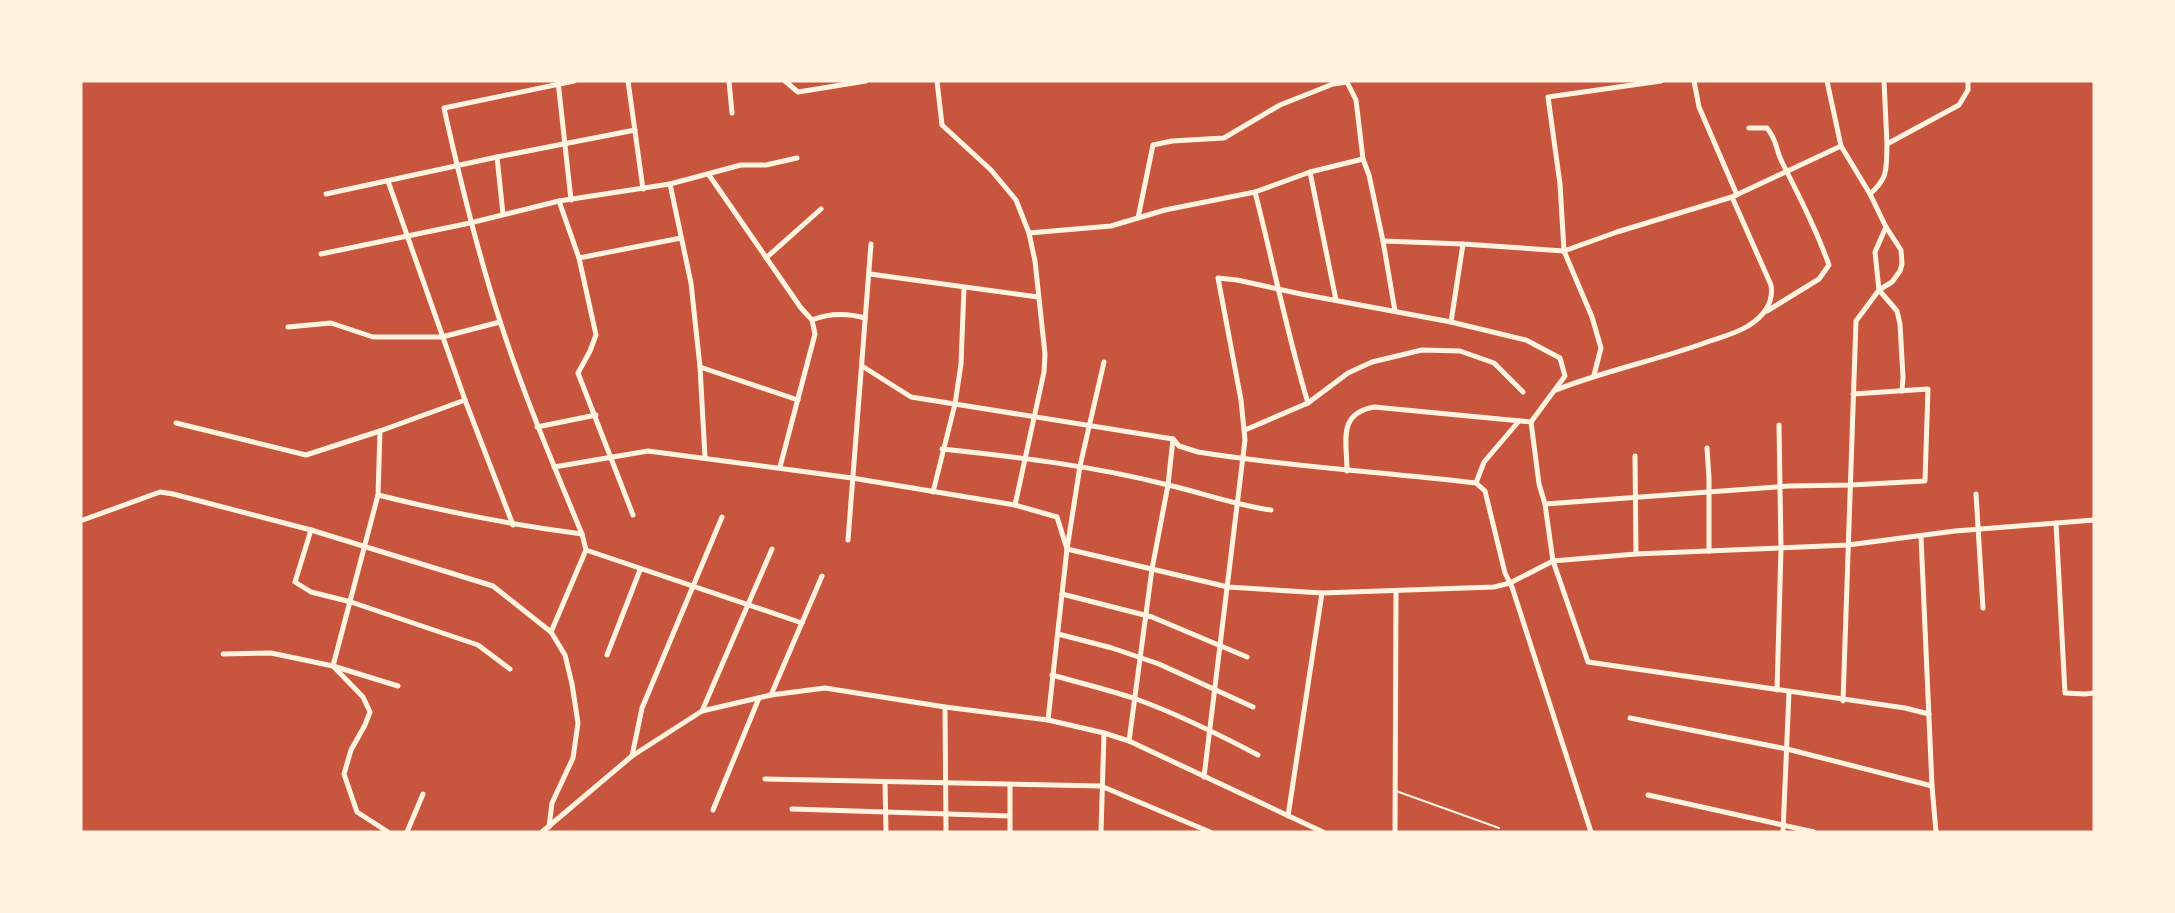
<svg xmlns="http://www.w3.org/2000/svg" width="2175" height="913" font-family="Spectral,serif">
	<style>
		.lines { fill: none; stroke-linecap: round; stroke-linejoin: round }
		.service { stroke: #fff3e0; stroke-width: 2 }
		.minor { stroke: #fff3e0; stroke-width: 5 }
	</style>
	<rect width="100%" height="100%" fill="#c8553d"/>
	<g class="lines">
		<polyline class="service" points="1396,791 1499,828"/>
		<g class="minor">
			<polyline points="558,81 571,200"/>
			<polyline points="628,81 643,189"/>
			<polyline points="729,81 732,113"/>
			<polyline points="785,81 798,92 866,81"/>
			<polyline points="937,81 942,125 991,170 1016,200 1029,233 1035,261 1045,354 1044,372 1015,505"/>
			<polyline points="1694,81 1699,107 1737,195"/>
			<polyline points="1827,81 1841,146 1870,194 1886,227 1901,250 1902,264 1900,271 1892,282 1879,290 1856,321 1843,701"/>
			<polyline points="1884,81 1887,144"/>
			<path d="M1749,128h18c11,14 8,20 15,34 17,34 34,67 47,103l-10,14 -52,32"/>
			<polyline points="497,157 503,214"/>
			<polyline points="1310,172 1336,300"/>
			<polyline points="709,175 801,308 812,320 815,334 780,467"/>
			<polyline points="388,181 465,400 513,525"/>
			<polyline points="670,184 691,283 700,367 705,457"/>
			<path d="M1255,192c18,70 32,142 53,211"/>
			<polyline points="326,194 497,157 635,130"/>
			<path d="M1870,194c19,-17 16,-25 17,-50l72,-39 9,-15v-9"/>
			<polyline points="559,201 579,258 596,335 590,351 578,373 633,515"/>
			<polyline points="1138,218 1153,145 1172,141 1224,138 1280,105 1333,84 1347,82 1356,100 1363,159 1369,175 1383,241 1395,311"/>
			<polyline points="1886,227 1875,252 1879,290 1897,311 1900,324 1903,377 1902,391"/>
			<polyline points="1029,233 1111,226 1165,210 1255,192 1310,172 1363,159"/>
			<polyline points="1383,241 1463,244 1564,251 1617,232 1732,197 1841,146"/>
			<polyline points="321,254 470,223 559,201 670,184 741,165 766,165 797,158"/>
			<polyline points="579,258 681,238"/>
			<polyline points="766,258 821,209"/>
			<polyline points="870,274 1038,297"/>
			<path d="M812,320c17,-7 35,-7 53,-2"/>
			<polyline points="1451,322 1463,244"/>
			<polyline points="288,327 331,323 373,337 442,337 500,322"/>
			<path d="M862,366l49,31 262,42 6,7 19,6c92,15 186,20 278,31l9,8 20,82 7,14 79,245"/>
			<polyline points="700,367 798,400"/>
			<polyline points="1594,375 1601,348 1592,317 1564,251 1560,184 1548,97 1661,81"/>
			<path d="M1556,390c50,-20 103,-30 154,-49 12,-4 27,-8 38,-15 15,-9 26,-23 23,-41l-39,-88"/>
			<polyline points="176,423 306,455 380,431 465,400"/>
			<polyline points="537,427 596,415"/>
			<polyline points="1245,430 1308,403 1348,373 1372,362 1422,350 1460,351 1494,363 1523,392"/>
			<polyline points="380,431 378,495 333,666 363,697 370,712 365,725 351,750 344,774 357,812 388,832"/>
			<polyline points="1707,448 1709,478 1709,551"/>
			<path d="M942,449c76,8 152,17 226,36 35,8 67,20 103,25"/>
			<polyline points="1635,456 1636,554"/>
			<polyline points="554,467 648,451 852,478 1015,505 1057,517 1067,549 1228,587 1322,593 1494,587 1510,583 1553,561 1636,554 1848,545 1955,531 2094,520"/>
			<path d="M1347,471c0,-30 -10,-57 27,-64l157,15"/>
			<polyline points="1476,483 1484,462 1519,421"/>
			<polyline points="933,492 955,404 961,364 964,288"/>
			<polyline points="1976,494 1983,608"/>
			<path d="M378,495c68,17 135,30 204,39"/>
			<polyline points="1545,504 1789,486 1851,485 1925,481 1928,389 1853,394"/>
			<polyline points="83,520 160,492 173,494 311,530 493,586 551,632 565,655 572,684 578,723 573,758 552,803 549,827"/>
			<polyline points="2056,523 2065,693 2085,694 2094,693"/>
			<polyline points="311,530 295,582 311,592 351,602 478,645 510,669"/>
			<polyline points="1921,537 1932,786 1936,832"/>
			<polyline points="848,540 871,244"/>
			<polyline points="586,550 802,623"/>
			<polyline points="1062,594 1152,617 1247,657"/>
			<path d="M551,632l35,-82 -4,-16c-29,-70 -59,-141 -82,-213 -23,-70 -40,-141 -56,-213l130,-27"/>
			<polyline points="1058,634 1112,648 1159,664 1253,707"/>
			<polyline points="223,654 271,653 333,666 398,686"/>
			<polyline points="607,655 640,570"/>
			<path d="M1052,675c28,8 57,15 84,24 42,15 82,35 122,56"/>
			<polyline points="1777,690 1781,549 1779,425"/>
			<polyline points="771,695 822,576"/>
			<polyline points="945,707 946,832"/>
			<polyline points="702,711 772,549"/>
			<polyline points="1630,718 1787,749 1932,786"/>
			<polyline points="1048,720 1067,549 1080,466 1104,362"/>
			<polyline points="1129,741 1152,569 1168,485 1173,439"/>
			<polyline points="632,756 642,708 722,517"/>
			<polyline points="1204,777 1245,440 1241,400 1218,278 1237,280 1301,294 1451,322 1526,340 1560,358 1565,376 1531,422 1539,484 1545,504 1553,561 1588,662 1905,708 1929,714"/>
			<polyline points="765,779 1101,786 1210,832"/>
			<polyline points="885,782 886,832"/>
			<polyline points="1010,785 1010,832"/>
			<polyline points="1648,795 1814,832"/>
			<polyline points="792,809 1010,816"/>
			<polyline points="713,810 759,698"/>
			<polyline points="1288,816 1322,593"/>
			<polyline points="407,832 423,794"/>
			<polyline points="542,832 632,756 702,711 771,695 825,688 945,707 1048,720 1104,733 1129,741 1323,832"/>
			<polyline points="1101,832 1104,733"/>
			<polyline points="1395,832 1396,592"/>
			<polyline points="1783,832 1789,692"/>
		</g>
	</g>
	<rect width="2175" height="913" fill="none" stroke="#fff3e0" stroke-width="165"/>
</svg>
